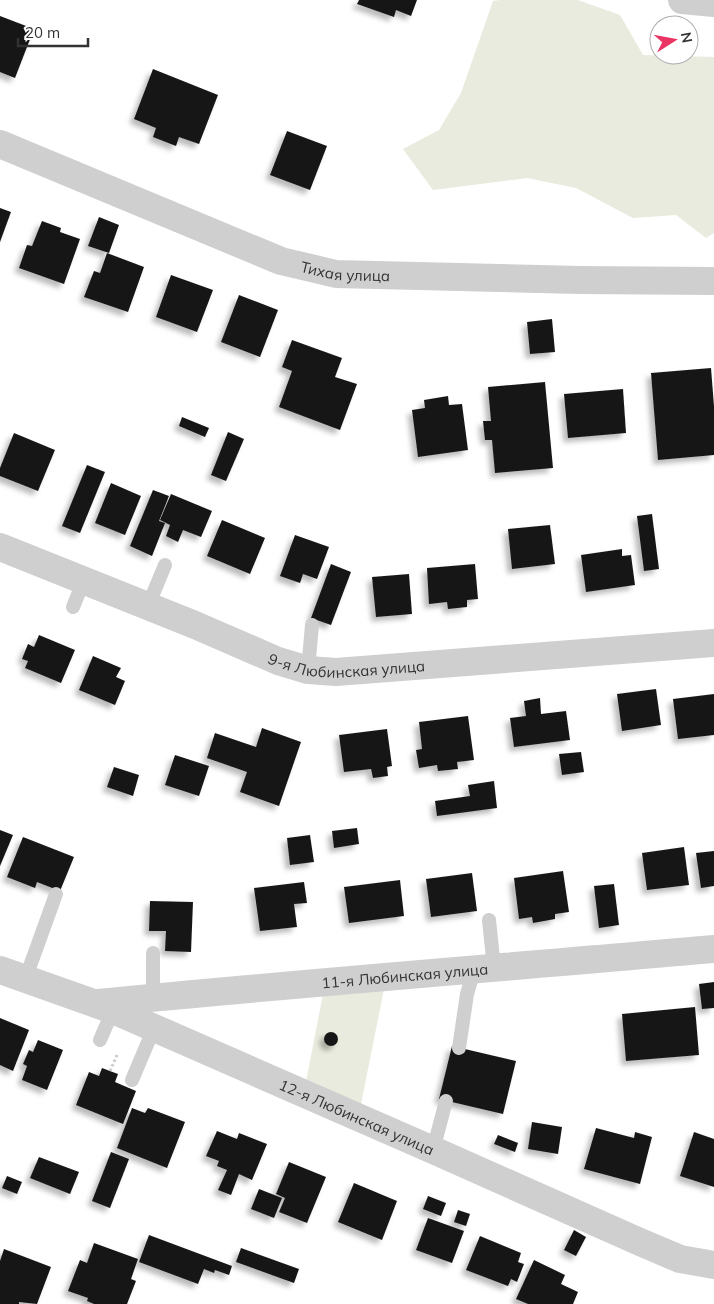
<svg xmlns="http://www.w3.org/2000/svg" width="714" height="1304" font-family="Mulish,sans-serif">
	<style>
		.green { fill: #e8ebdd }
		.building { fill: #191919; filter: url(#shadow) }
		.lines { fill: none; stroke-linecap: round; stroke-linejoin: round }
		.path { stroke: #ccc; stroke-width: 3; stroke-dasharray: 2.5 2.5; stroke-linecap: butt }
		.lane { stroke: #cfcfcf; stroke-width: 14 }
		.street { stroke: #cfcfcf; stroke-width: 28 }
		.labels { text-anchor: middle; dominant-baseline: central; stroke-width: 5; stroke-linejoin: round; paint-order: stroke }
		.street-label { font-size: 15px; fill: #323232; stroke: #fff }
	</style>
	<defs>
		<filter id="shadow"><feDropShadow dx="-4.5" dy="4.5" stdDeviation="2.5" flood-color="#0004"/></filter>
	</defs>
	<rect width="100%" height="100%" fill="#fff"/>
	<g class="green">
		<polygon points="500,0 578,0 620,15 643,55 714,57 714,233 706,238 676,215 633,218 576,188 527,178 433,190 403,149 439,130 461,93 493,1"/>
		<polygon points="385,984 361,1104 306,1082 324,989"/>
	</g>
	<g class="building">
		<polygon points="359,0 417,0 411,16 396,10 394,17 357,4"/>
		<polygon points="0,16 34,29 15,78 0,72"/>
		<polygon points="153,69 218,95 199,144 179,137 176,146 153,137 156,128 134,119"/>
		<polygon points="287,131 327,146 310,190 270,175"/>
		<polygon points="0,208 11,212 0,242"/>
		<polygon points="99,217 119,225 109,253 88,246"/>
		<polygon points="42,221 61,228 60,232 80,239 64,284 19,268 27,245 32,246"/>
		<polygon points="107,253 144,267 128,312 84,297 94,271 100,273"/>
		<polygon points="171,275 213,290 197,332 156,317"/>
		<polygon points="239,295 278,310 260,357 221,342"/>
		<polygon points="552,319 555,352 530,354 527,322"/>
		<polygon points="292,340 342,358 335,377 357,384 340,430 279,407 292,371 282,367"/>
		<polygon points="711,368 714,406 714,455 658,460 651,373"/>
		<polygon points="545,382 553,468 495,473 492,440 485,440 483,421 491,421 488,387"/>
		<polygon points="623,389 626,433 568,438 564,394"/>
		<polygon points="448,396 449,405 462,404 468,450 418,457 412,410 425,408 424,400"/>
		<polygon points="182,417 209,428 205,437 179,426"/>
		<polygon points="228,432 244,439 226,481 211,475"/>
		<polygon points="14,433 55,450 38,491 0,476 0,468"/>
		<polygon points="87,465 105,472 80,533 62,526"/>
		<polygon points="111,483 141,496 125,535 95,523"/>
		<polygon points="153,490 169,496 159,521 165,523 152,556 130,546"/>
		<polygon points="171,494 212,511 201,537 183,530 178,542 166,536 170,525 160,520"/>
		<polygon points="652,514 659,569 644,571 637,516"/>
		<polygon points="222,520 265,538 250,574 207,556"/>
		<polygon points="550,525 555,564 512,569 508,529"/>
		<polygon points="295,535 329,547 317,579 303,574 300,583 280,576"/>
		<polygon points="622,549 622,556 631,555 635,585 586,592 581,555"/>
		<polygon points="331,564 351,572 331,625 311,618"/>
		<polygon points="475,564 478,599 467,600 467,607 448,609 447,602 429,604 427,568"/>
		<polygon points="409,574 412,614 376,617 372,577"/>
		<polygon points="39,635 75,650 61,683 25,668 28,661 22,659 28,644 34,647"/>
		<polygon points="93,656 121,668 116,677 125,681 115,705 79,690"/>
		<polygon points="656,689 661,725 622,731 617,694"/>
		<polygon points="714,694 714,735 678,739 673,699"/>
		<polygon points="540,698 541,714 566,711 570,740 514,747 510,718 526,716 524,701"/>
		<polygon points="468,716 474,760 457,762 458,769 438,771 437,765 419,768 416,750 422,749 419,722"/>
		<polygon points="262,728 301,742 279,806 240,792 247,772 207,758 215,733 256,747"/>
		<polygon points="387,729 392,766 387,767 388,776 373,778 371,769 344,772 339,735"/>
		<polygon points="581,752 584,772 562,775 559,754"/>
		<polygon points="175,755 209,766 199,796 165,785"/>
		<polygon points="114,767 139,775 133,796 107,787"/>
		<polygon points="494,781 497,808 437,816 435,801 470,796 468,785"/>
		<polygon points="357,828 359,844 334,848 332,831"/>
		<polygon points="0,830 13,835 0,866"/>
		<polygon points="310,835 314,862 290,865 287,838"/>
		<polygon points="23,837 74,857 60,891 37,882 35,888 7,877"/>
		<polygon points="684,847 689,885 647,890 642,853"/>
		<polygon points="714,851 714,886 701,888 696,853"/>
		<polygon points="563,871 569,912 555,914 555,919 533,923 532,917 519,919 514,878"/>
		<polygon points="472,873 477,911 431,917 426,879"/>
		<polygon points="400,880 404,916 349,923 344,887"/>
		<polygon points="304,882 307,903 294,904 297,927 260,931 254,888"/>
		<polygon points="614,884 619,925 599,928 594,886"/>
		<polygon points="150,901 193,902 191,952 165,951 166,931 149,931"/>
		<polygon points="714,982 714,1008 702,1009 699,984"/>
		<polygon points="695,1007 699,1055 626,1061 622,1014"/>
		<polygon points="0,1018 29,1030 13,1071 0,1065"/>
		<circle cx="331" cy="1039" r="7"/>
		<polygon points="38,1040 63,1050 47,1090 22,1080 27,1066 23,1064 29,1050 33,1052"/>
		<polygon points="452,1046 516,1061 503,1114 439,1099"/>
		<polygon points="102,1068 118,1074 115,1082 136,1091 123,1124 76,1105 89,1072 99,1076"/>
		<polygon points="132,1108 145,1113 148,1108 185,1122 167,1168 117,1148"/>
		<polygon points="532,1122 562,1127 558,1154 528,1149"/>
		<polygon points="596,1128 634,1138 635,1132 652,1137 640,1184 584,1169"/>
		<polygon points="217,1131 237,1139 239,1133 267,1144 252,1180 239,1174 231,1195 218,1190 227,1170 217,1166 219,1161 206,1156"/>
		<polygon points="694,1132 714,1139 714,1187 680,1176"/>
		<polygon points="498,1135 518,1143 515,1152 494,1144"/>
		<polygon points="111,1152 129,1159 110,1208 92,1201"/>
		<polygon points="39,1157 79,1172 70,1194 30,1178"/>
		<polygon points="289,1162 326,1177 307,1223 279,1212 285,1198 276,1194"/>
		<polygon points="7,1176 22,1182 17,1194 2,1188"/>
		<polygon points="354,1183 397,1201 382,1240 338,1222"/>
		<polygon points="259,1189 282,1198 274,1218 251,1209"/>
		<polygon points="428,1196 446,1203 441,1216 423,1209"/>
		<polygon points="458,1210 470,1214 466,1226 454,1222"/>
		<polygon points="428,1218 464,1231 452,1263 416,1250"/>
		<polygon points="574,1230 586,1237 576,1256 564,1250"/>
		<polygon points="149,1235 232,1266 229,1275 215,1270 214,1273 204,1269 198,1284 139,1262"/>
		<polygon points="480,1236 521,1253 518,1262 524,1264 517,1282 511,1279 508,1286 466,1270"/>
		<polygon points="94,1243 138,1259 131,1279 136,1281 127,1304 94,1304 87,1301 88,1298 68,1291 80,1260 87,1263"/>
		<polygon points="241,1248 299,1269 294,1283 236,1262"/>
		<polygon points="4,1249 51,1267 37,1304 19,1302 19,1304 0,1304 0,1261"/>
		<polygon points="534,1260 565,1275 561,1284 578,1292 573,1304 528,1304 516,1299"/>
	</g>
	<g class="lines">
		<polyline class="path" points="110,1071 117,1055"/>
		<g class="lane">
			<polyline points="148,606 165,565"/>
			<polyline points="73,607 84,580"/>
			<polyline points="308,670 312,625"/>
			<polyline points="489,920 494,968"/>
			<polyline points="153,953 153,997"/>
			<polyline points="25,980 56,894"/>
			<polyline points="100,1040 113,1010"/>
			<polyline points="459,1048 467,994 474,970"/>
			<polyline points="132,1080 154,1028"/>
			<polyline points="433,1150 446,1101"/>
		</g>
		<g class="street">
			<polyline points="682,0 714,3"/>
			<path id="s1" d="M0,144l281,117 55,13 244,6 134,1"/>
			<path id="s2" d="M0,547l195,78 83,36 30,9 28,2 378,-29"/>
			<path id="s3" d="M0,970l113,40 320,140 207,92 40,17 34,6"/>
			<path id="s4" d="M98,1003c205,-20 411,-36 616,-54"/>
		</g>
	</g>
	<g class="labels">
		<g class="street-label">
			<text stroke="none"><textPath href="#s1" startOffset="370">Тихая улица</textPath></text>
			<text stroke="none"><textPath href="#s2" startOffset="370">9-я Любинская улица</textPath></text>
			<text stroke="none"><textPath href="#s4" startOffset="308">11-я Любинская улица</textPath></text>
			<text stroke="none"><textPath href="#s3" startOffset="386">12-я Любинская улица</textPath></text>
		</g>
	</g>
	<g transform="translate(674 40) rotate(79)"><circle r="24" fill="#ffffff" stroke="#adadad"/>
	<path d="M0-4L9 19L0 12L-9 19Z" fill="#e93464"/>
	<text y="-8" font-size="14" font-weight="bold" text-anchor="middle" fill="#323232">N</text>
	</g>
	<path d="M18 38v8h70v-8" fill="none" stroke="#323232" stroke-width="2.5"/>
	<text x="25" y="38" font-size="15" fill="#323232" stroke="#ffffff" stroke-width="4" paint-order="stroke">20 m</text>
</svg>
